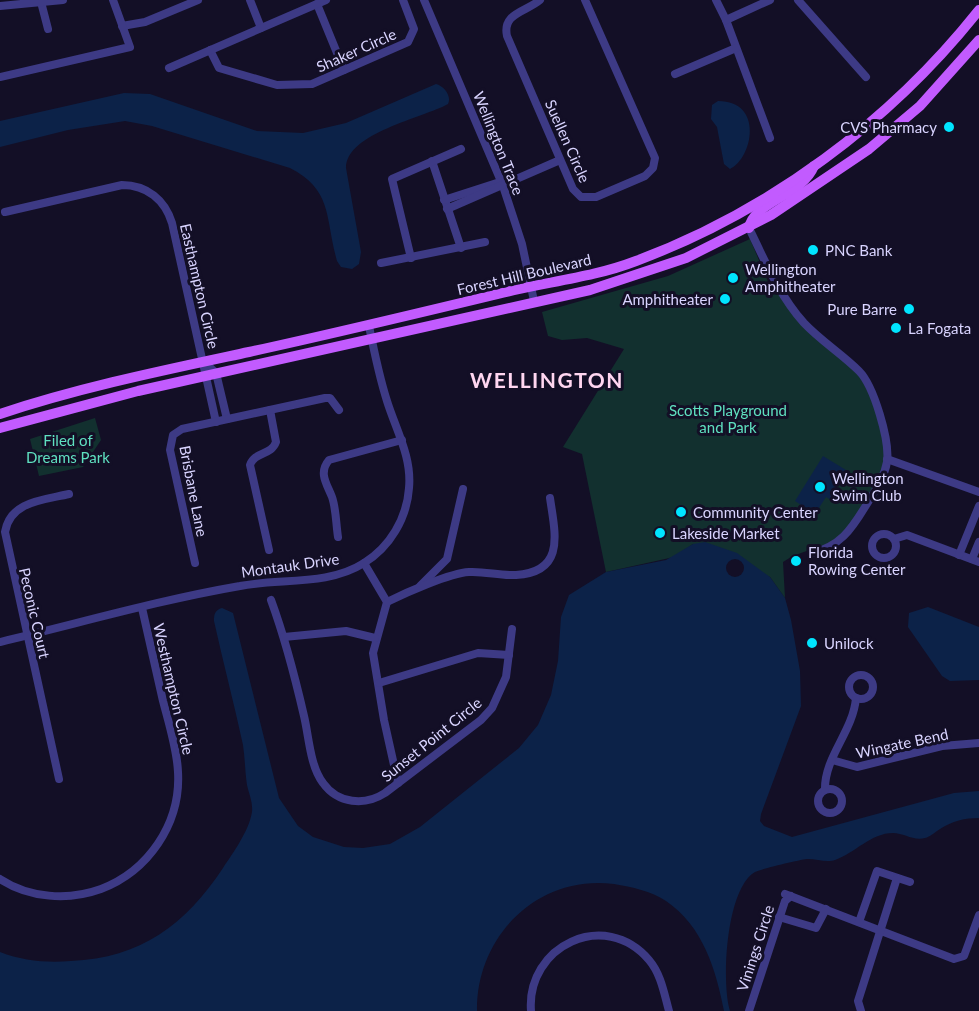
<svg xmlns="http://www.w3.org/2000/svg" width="979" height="1011" font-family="Lato,sans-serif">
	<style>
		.green { fill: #12302f }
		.water { fill: #0c2248 }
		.pier { fill: #130f26 }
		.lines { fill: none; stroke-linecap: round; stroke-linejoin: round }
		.minor { stroke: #3d3a85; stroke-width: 8 }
		.major { stroke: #c25bff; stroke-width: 10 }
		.poi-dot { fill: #00e5ff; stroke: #130f26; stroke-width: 2 }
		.labels { text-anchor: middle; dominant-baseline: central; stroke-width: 6; stroke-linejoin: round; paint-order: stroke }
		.street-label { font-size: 15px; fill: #d9d4ff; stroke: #130f26 }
		.poi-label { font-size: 15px; fill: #d9d4ff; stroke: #130f26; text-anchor: start }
		.park-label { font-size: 15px; fill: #5fe0c0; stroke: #130f26 }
		.district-label { font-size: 21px; font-weight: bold; letter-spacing: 1.5px; fill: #ffd6f0; stroke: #130f26 }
	</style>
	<rect width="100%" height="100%" fill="#130f26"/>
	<g class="green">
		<path d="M750,239l19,45 102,100 16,75c-10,19 -34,73 -53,82 -17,8 -35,10 -51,21l2,36 -15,-21 -77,-33 -19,13 -68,15 -24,-118 -19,-7 61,-98 -37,-11 -25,2 -14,-4 -6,-24 126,-36z"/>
		<polygon points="95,418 101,440 83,467 39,476 30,439"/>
	</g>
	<g class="water">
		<path d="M436,84c8,2 16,12 12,20 -25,14 -102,29 -102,64l15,84 -2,12 -7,5 -11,-2 -4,-6c-12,-43 -4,-71 -47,-93l-138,-42 -27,-5 -57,9 -68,17v-26l124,-28 26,1 107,37 46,2 43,-10z"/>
		<path d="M718,101c46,0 35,57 12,68l-6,-5 -7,-37 -6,-8 1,-14z"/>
		<polygon points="823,456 846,470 835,487 844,494 838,504 826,497 815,514 795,501"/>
		<path d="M705,542l32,11 33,24 15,21 6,22 9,51 1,35 -40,108 -1,7 4,5 28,11 162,-44 25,-2v27c-14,0 -27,3 -39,11 -5,3 -10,8 -15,9 -12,3 -21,-5 -32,-5 -22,0 -38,20 -58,27 -8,3 -18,-1 -27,-1 -6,0 -47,10 -53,13 -29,16 -34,111 -25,139h-6c-8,-41 -21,-85 -58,-110 -15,-10 -34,-14 -52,-17 -76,-10 -138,52 -137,127h-477v-59c23,9 47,11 71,9 70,-3 114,-36 152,-93 10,-15 26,-37 29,-56 1,-10 -3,-18 -5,-27 -2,-13 -2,-27 -4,-40 -9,-42 -20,-83 -29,-124 0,-7 1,-11 8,-13l11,5 46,185 19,28 15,11 31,10 19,1 27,-4 30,-17 99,-79 19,-23 13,-30 7,-34 3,-44 8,-22 37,-23 60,-12 27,-16z"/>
		<polygon points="928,607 979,627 979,680 950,681 942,676 908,627 909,613"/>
	</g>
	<circle class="pier" cx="735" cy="568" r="9"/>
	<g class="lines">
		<g class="minor">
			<polyline points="250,0 261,28"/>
			<polyline points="424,0 503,186 522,244 534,301"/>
			<path d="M540,0c-14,12 -38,13 -33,36l66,153 8,8h15l49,-21 8,-8 2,-10 -70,-158"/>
			<polyline points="716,0 726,20 770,138"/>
			<polyline points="798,0 866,77"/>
			<polyline points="41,2 48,29"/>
			<polyline points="317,4 344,70"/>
			<polyline points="0,6 63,0"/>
			<polyline points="726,20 770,0"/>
			<polyline points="122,26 145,22 198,0"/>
			<polyline points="210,50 219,68 277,85 312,84 408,42 414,29 403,0"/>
			<polyline points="169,68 326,0"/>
			<polyline points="675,74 736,48"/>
			<polyline points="0,77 130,47 113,0"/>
			<polyline points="432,161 461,248"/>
			<polyline points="444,200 506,180"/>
			<polyline points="447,209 560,160"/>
			<path d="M5,212l117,-27c25,0 43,15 50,38l44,199"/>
			<path d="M749,228c16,33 30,67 55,95 17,18 38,31 55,48 15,15 31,70 28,91 -3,17 -13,30 -22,45 -14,23 -25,39 -53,46"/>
			<polyline points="411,258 392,179 461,149"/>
			<polyline points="381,263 485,242"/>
			<polyline points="204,362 216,373 227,419"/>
			<polyline points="887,459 979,492"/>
			<circle cx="884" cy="546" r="12"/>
			<path d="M338,537c-2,-13 -2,-29 -6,-40 -5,-13 -14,-24 -3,-37l73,-20"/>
			<polyline points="894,539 907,535 979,562"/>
			<path d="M269,550l-19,-85c5,-14 21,-9 26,-23l-6,-32"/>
			<polyline points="959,555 979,506"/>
			<polyline points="972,559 979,542"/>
			<polyline points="195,563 170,450 173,435 182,429 325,398 330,398 339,410"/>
			<polyline points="364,563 387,602 373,653 384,720 398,783"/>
			<polyline points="420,586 447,559 463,489"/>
			<path d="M271,600c14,38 24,77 33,116 5,21 6,50 19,67 15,21 42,23 62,10l96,-73 11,-12 14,-31 6,-48"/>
			<path d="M387,602c18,-9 63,-29 82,-30 16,-1 31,4 47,3 50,-3 39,-42 34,-77"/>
			<polyline points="284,637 346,631 375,638"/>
			<path d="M0,642c80,-19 159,-42 240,-56 40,-8 88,0 124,-23 26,-16 43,-45 45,-75 3,-31 -13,-58 -22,-87 -8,-25 -13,-50 -18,-75"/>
			<circle cx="861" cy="687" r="12"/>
			<polyline points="379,683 478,653 509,655"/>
			<polyline points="832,760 857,767 942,746 979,743"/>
			<path d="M59,779l-54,-247c5,-31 39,-32 64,-38"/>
			<circle cx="830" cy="801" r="12"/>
			<path d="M825,790c-1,-33 28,-58 31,-92"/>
			<path d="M0,879c29,19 68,22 101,10 47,-18 80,-65 77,-117 -1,-23 -9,-48 -15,-71 -7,-31 -14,-62 -21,-93"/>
			<polyline points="785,894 954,959 964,956 979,915"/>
			<polyline points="779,917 816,928 826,909"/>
			<polyline points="859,922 877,871 910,882"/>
			<path d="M531,1011c-5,-65 74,-103 118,-51 12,14 15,33 20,51"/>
			<polyline points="749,1011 785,901 791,896"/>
			<polyline points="861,1011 858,1001 897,878"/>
		</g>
		<g class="major">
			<path d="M749,228c5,-27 53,-32 65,-62"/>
			<path d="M0,414c81,-27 165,-44 249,-62 83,-18 166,-38 249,-58 46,-12 94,-16 138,-33 134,-50 254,-139 343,-251"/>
			<polyline points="0,428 138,391 590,290 686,258 771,215 869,149 920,106 979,40"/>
		</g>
	</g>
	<g class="poi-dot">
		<circle cx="949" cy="127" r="6"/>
		<circle cx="813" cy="250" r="6"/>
		<circle cx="733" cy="278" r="6"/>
		<circle cx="725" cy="299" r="6"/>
		<circle cx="909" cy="309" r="6"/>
		<circle cx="896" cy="328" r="6"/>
		<circle cx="820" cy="487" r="6"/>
		<circle cx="681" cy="512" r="6"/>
		<circle cx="660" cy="533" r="6"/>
		<circle cx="796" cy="561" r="6"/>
		<circle cx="812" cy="643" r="6"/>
	</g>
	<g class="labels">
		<g class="street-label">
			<text transform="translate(356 50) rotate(-24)">Shaker Circle</text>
			<text transform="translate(568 141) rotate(66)">Suellen Circle</text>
			<text transform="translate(499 143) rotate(68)">Wellington Trace</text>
			<text transform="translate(524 274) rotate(-13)">Forest Hill Boulevard</text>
			<text transform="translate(200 286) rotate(77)">Easthampton Circle</text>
			<text transform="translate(194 491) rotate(79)">Brisbane Lane</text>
			<text transform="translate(290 565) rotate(-8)">Montauk Drive</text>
			<text transform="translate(35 613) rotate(77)">Peconic Court</text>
			<text transform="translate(174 689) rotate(77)">Westhampton Circle</text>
			<text transform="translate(431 739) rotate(-39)">Sunset Point Circle</text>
			<text transform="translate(902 743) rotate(-12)">Wingate Bend</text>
			<text transform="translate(755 948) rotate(-72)">Vinings Circle</text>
		</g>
		<g class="poi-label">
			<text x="937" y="127" text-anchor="end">CVS Pharmacy</text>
			<text x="825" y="250">PNC Bank</text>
			<text x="745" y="269">Wellington<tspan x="745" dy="17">Amphitheater</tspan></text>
			<text x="713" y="299" text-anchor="end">Amphitheater</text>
			<text x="897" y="309" text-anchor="end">Pure Barre</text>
			<text x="908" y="328">La Fogata</text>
			<text x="832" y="478">Wellington<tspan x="832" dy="17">Swim Club</tspan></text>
			<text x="693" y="512">Community Center</text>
			<text x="672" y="533">Lakeside Market</text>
			<text x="808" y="552">Florida<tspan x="808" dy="17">Rowing Center</tspan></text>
			<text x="824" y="643">Unilock</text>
		</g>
		<g class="park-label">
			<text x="728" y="410">Scotts Playground<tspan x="728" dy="17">and Park</tspan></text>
			<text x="68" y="440">Filed of<tspan x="68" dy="17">Dreams Park</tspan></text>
		</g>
		<g class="district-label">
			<text x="547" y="379">WELLINGTON</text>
		</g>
	</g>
</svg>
